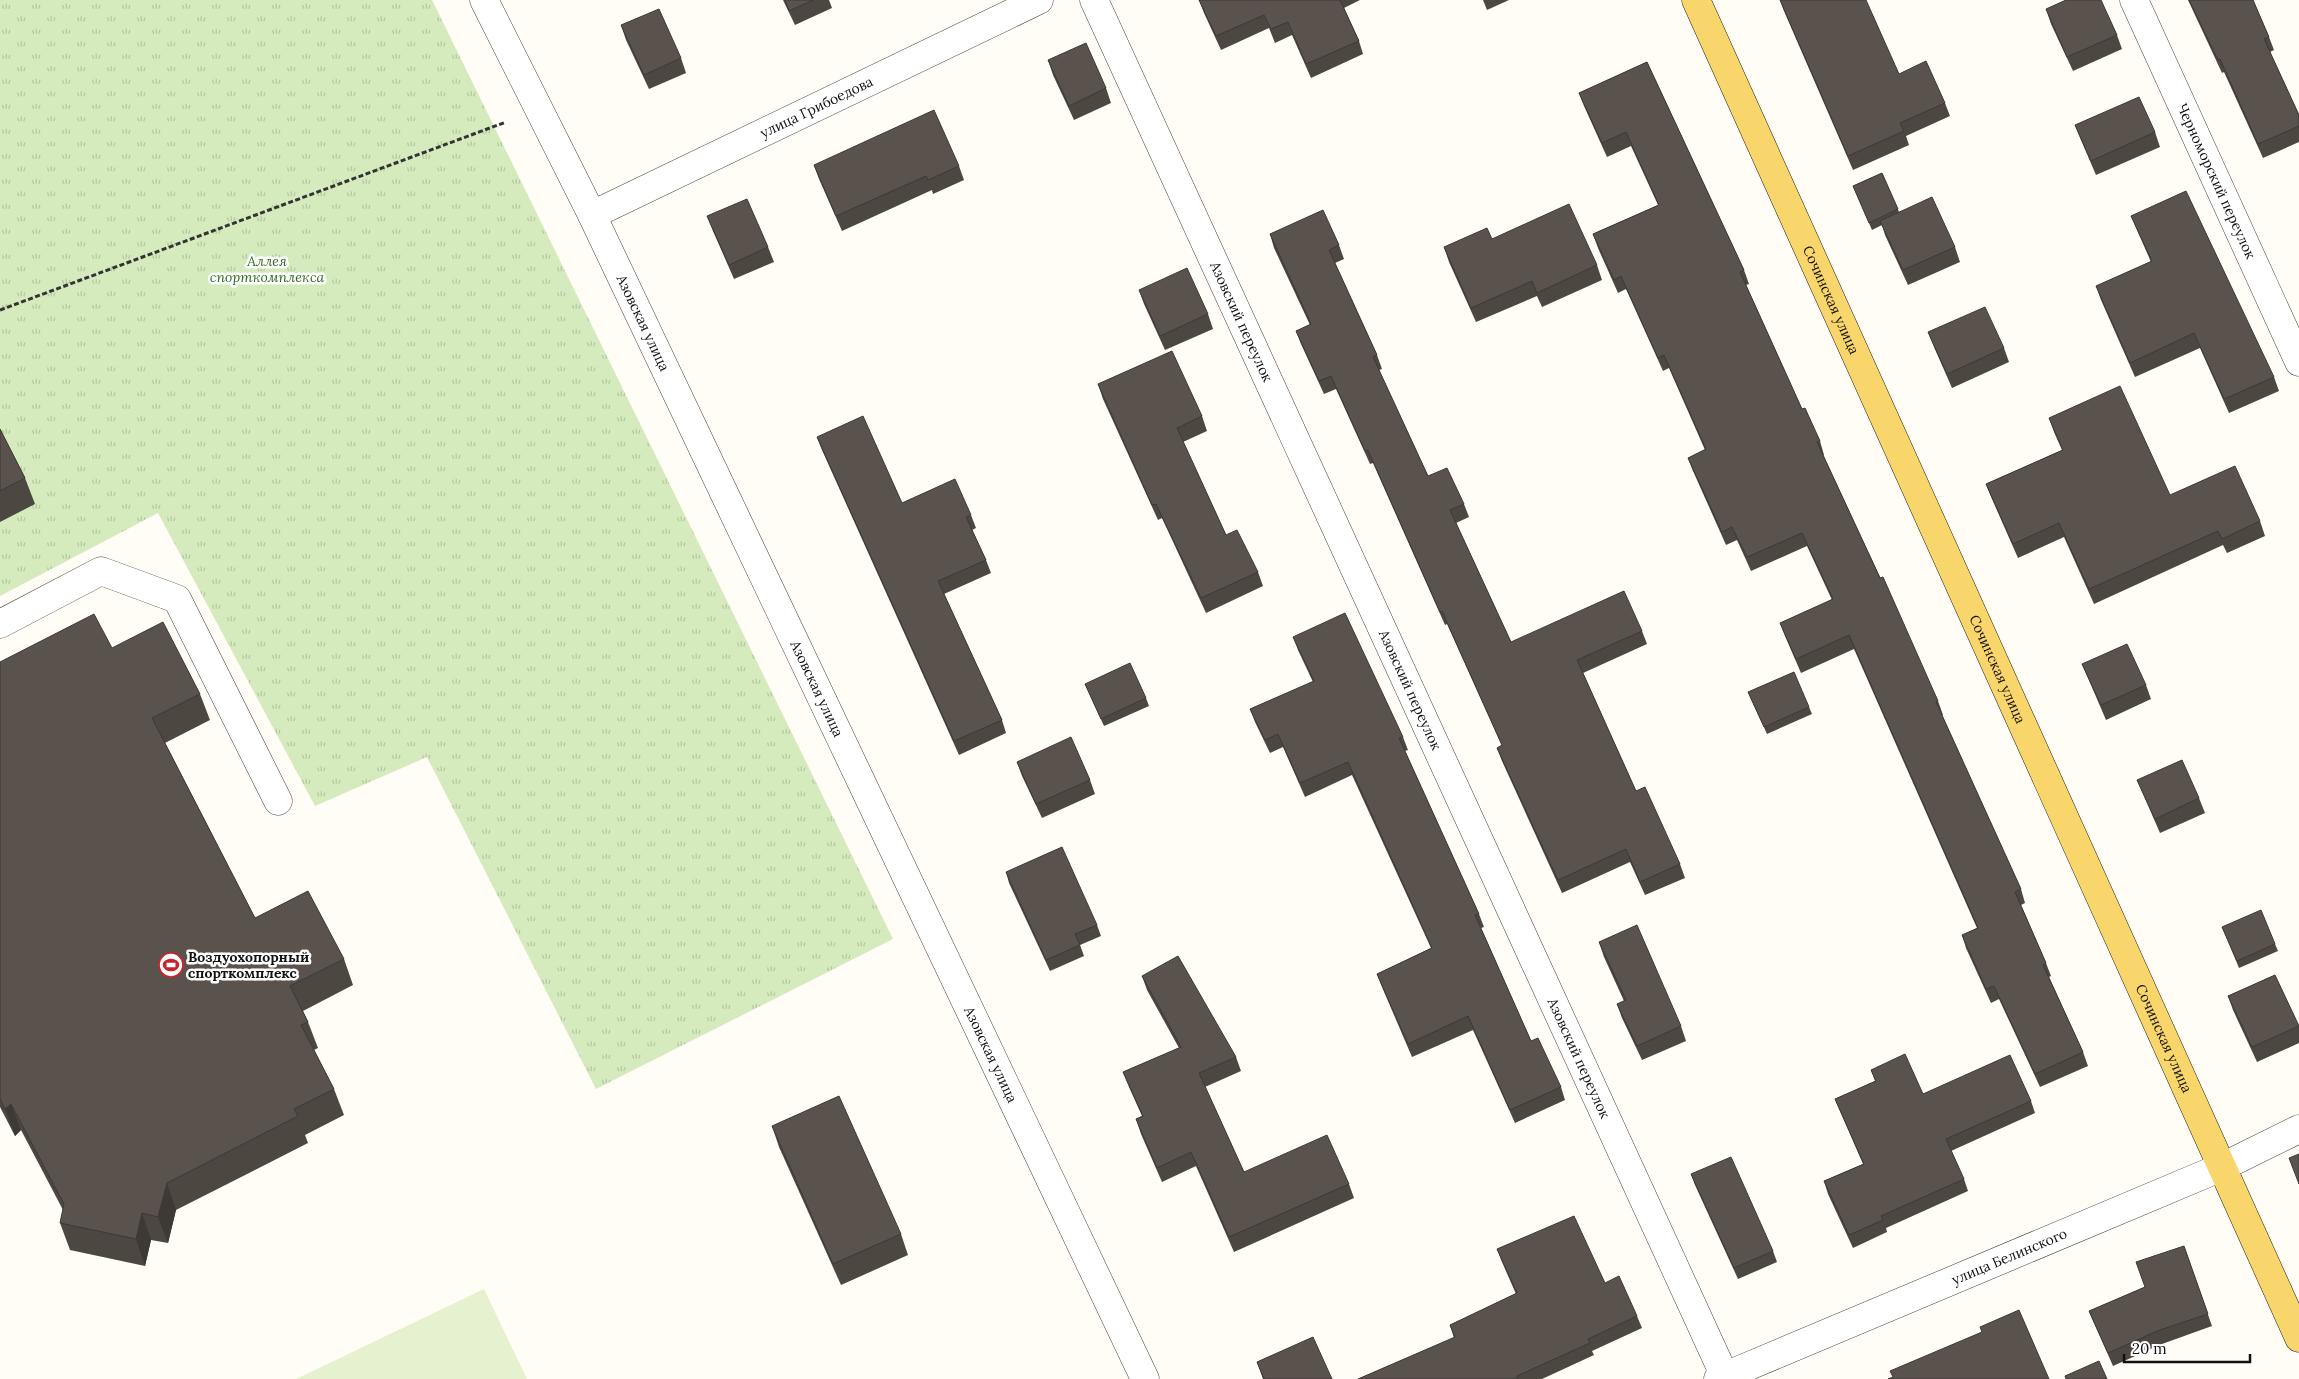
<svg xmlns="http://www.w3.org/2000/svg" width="2299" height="1379" font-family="Lora,serif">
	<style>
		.grass { fill: url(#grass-tufts) }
		.pitch { fill: #e6f2cf }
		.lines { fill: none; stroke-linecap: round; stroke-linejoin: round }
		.minor-casing { stroke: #444; stroke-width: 29 }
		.major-casing { stroke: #222; stroke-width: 29 }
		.path { stroke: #333; stroke-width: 3; stroke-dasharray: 5 2.5; stroke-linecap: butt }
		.minor { stroke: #fff; stroke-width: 28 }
		.major { stroke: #f9d66b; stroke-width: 28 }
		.wall { fill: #4d4742 }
		.shaded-wall { fill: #3f3936 }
		.building { fill: #5a524d; stroke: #3f3936 }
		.labels { text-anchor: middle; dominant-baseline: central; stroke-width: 5; stroke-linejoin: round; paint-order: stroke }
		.street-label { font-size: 14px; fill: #111; stroke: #fff }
		.park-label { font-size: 14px; font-style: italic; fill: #2f6b1f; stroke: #fff }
		.poi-label { font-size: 14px; font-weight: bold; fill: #111; stroke: #fff; text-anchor: start }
	</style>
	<defs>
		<pattern id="grass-tufts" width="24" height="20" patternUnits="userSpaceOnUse" patternTransform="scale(1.25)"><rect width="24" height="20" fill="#d5ebbd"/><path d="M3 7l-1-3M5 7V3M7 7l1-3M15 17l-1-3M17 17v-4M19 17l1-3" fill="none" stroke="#b6c8a1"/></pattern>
	</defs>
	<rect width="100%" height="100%" fill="#fffdf5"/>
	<polygon class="grass" points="0,0 432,0 893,939 596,1089 427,757 315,806 158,513 0,596"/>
	<polygon class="pitch" points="484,1289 527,1379 296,1379"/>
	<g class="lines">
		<defs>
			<g id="minor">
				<path id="s1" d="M484,0l108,215 553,1164"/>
				<path id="s2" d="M1094,0l632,1379"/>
				<path id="s3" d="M2134,0l165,362"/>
				<path id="s4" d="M592,215l447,-215"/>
				<polyline points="0,624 101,571 177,599 278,801"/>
				<path id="s5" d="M1718,1379l504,-212 77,-38"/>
			</g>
			<g id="major">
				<path id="s6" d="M1696,0l603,1338"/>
			</g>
		</defs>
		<use href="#minor" class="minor-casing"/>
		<use href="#major" class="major-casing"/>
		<polyline class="path" points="0,310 506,122"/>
		<use href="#minor" class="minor"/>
		<use href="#major" class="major"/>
	</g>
	<g class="wall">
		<polygon points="783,0 829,0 832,8 795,25"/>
		<polygon points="1199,0 1360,0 1344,8 1359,41 1363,54 1311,78 1292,35 1275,43 1269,28 1221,50 1204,13"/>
		<polygon points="1483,0 1509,0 1487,10"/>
		<polygon points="1780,0 1945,103 1950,116 1906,136 1909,145 1853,170 1784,11"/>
		<polygon points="2188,0 2253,0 2269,37 2274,50 2270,52 2299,115 2299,142 2263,158 2224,72 2222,73"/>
		<polygon points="2046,9 2117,35 2122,49 2073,71 2051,24"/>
		<polygon points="621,25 681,58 686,73 649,89 626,40"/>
		<polygon points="1048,60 1106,88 1111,103 1074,120 1053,75"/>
		<polygon points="1647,62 1744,270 1749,284 1746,285 1802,409 1820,441 1824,455 1823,455 1938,701 1943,715 1942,715 2021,889 2025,903 2021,905 2046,963 2051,976 2049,977 2083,1052 2088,1066 2040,1087 1999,999 1991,1003 1966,948 1962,935 1977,928 1854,649 1801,673 1785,636 1780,623 1832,600 1807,546 1751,571 1737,540 1726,545 1693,471 1688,458 1705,450 1669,368 1663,371 1626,289 1618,293 1598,248 1593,234 1658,205 1631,146 1607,157 1584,106 1579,93"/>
		<polygon points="2075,125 2155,132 2160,147 2096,175 2081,140"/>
		<polygon points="814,165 959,166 964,180 933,194 932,190 842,231 819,179"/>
		<polygon points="1882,173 1899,212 1955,247 1960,262 1908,285 1885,235 1882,225 1872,230 1853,186"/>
		<polygon points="707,216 768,247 774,262 734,279 713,231"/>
		<polygon points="2131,216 2274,377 2279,391 2229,413 2200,348 2135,377 2101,300 2096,286 2151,262 2137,230"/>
		<polygon points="1270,234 1339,245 1344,259 1335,263 1377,355 1382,369 1379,370 1428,476 1464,504 1469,517 1456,523 1511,642 1642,631 1647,644 1583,673 1636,791 1680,864 1685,878 1645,895 1630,862 1562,893 1502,761 1497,748 1502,746 1447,624 1445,625 1373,463 1370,464 1336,389 1324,394 1301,344 1296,331 1310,325 1274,248"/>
		<polygon points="1492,239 1597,265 1602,280 1542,307 1537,296 1476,322 1449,262 1444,247"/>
		<polygon points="1139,290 1208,314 1213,329 1165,350 1144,304"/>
		<polygon points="1928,332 2004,348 2009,362 1952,388 1934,347"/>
		<polygon points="1098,384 1202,416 1207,431 1183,442 1226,535 1258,572 1263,586 1206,613 1162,518 1158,520 1103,399"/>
		<polygon points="2049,418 2170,495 2260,521 2265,536 2227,553 2223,545 2094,604 2064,537 2018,558 1992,499 1986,484 2062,450 2054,432"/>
		<polygon points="0,429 25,478 35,504 0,522"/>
		<polygon points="817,437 902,503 971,515 976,528 972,530 986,560 991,573 944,594 1002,720 1006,733 959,755 822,450"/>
		<polygon points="1293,637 1403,737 1408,750 1405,751 1479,914 1484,927 1481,928 1531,1041 1561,1087 1565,1100 1515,1123 1473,1030 1412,1057 1382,987 1377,974 1431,948 1352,775 1305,797 1283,747 1270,753 1255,722 1250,709 1313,682 1298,650"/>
		<polygon points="112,648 200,694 210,720 165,743 255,918 344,959 353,985 303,1011 308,1022 318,1048 314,1050 334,1089 344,1115 305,1135 308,1143 176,1210 168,1243 151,1240 145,1266 70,1250 60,1223 63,1210 21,1130 15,1136 0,1107 0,662"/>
		<polygon points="2082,664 2146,685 2151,699 2106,720"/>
		<polygon points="1085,684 1146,698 1149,706 1104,726"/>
		<polygon points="1748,692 1809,707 1812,714 1767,734"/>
		<polygon points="1017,762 1090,780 1095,794 1042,818 1022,776"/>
		<polygon points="2137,780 2199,798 2205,813 2160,833 2143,794"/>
		<polygon points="1006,872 1097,925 1101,936 1080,945 1084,956 1050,971 1009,883"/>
		<polygon points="2222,927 2275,944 2278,951 2239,968"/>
		<polygon points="1599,942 1681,1026 1686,1041 1642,1060 1622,1018 1617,1004 1624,1001 1604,957"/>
		<polygon points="2275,975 2299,1027 2299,1043 2257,1062 2233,1010 2228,996"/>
		<polygon points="1142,976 1236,1057 1241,1071 1205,1087 1244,1172 1349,1184 1354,1198 1234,1252 1196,1166 1162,1182 1141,1134 1136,1119 1142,1116 1129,1087 1123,1072 1179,1048 1147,990"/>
		<polygon points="1871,1070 1923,1094 2031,1101 2035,1113 1951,1151 1964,1179 1968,1191 1886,1228 1887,1232 1853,1248 1828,1194 1824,1181 1863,1164 1840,1111 1835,1099 1875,1081"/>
		<polygon points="772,1126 901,1234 908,1255 841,1285 779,1147"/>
		<polygon points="1691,1174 1773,1251 1777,1262 1738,1279 1695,1185"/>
		<polygon points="2184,1246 2212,1326 2162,1344 2113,1366 2094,1323 2089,1311 2145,1287"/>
		<polygon points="1497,1249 1605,1283 1637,1316 1642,1328 1592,1351 1594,1355 1542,1379 1358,1379 1454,1338 1450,1325 1516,1294 1502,1262"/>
		<polygon points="1257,1362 1332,1379 1263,1379"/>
	</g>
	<g class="shaded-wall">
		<polygon points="11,1104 21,1130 15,1136 5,1109"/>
		<polygon points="167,1183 176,1210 168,1243 158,1217"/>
		<polygon points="142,1213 151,1240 145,1266 136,1239"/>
	</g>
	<g class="building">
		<polygon points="785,0 813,0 789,11"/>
		<polygon points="1199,0 1340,0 1359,41 1306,64 1288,22 1271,29 1264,15 1216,36"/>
		<polygon points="1780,0 1866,0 1899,74 1926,61 1945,103 1900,123 1904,131 1848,156"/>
		<polygon points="2066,0 2101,0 2117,35 2067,57 2046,9"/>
		<polygon points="2189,0 2253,0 2269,37 2264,39 2299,115 2299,126 2258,144 2220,59 2218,60"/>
		<polygon points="659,9 681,58 644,75 621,25"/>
		<polygon points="1086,43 1106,88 1069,106 1048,60"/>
		<polygon points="1647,62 1744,270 1740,272 1802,409 1805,408 1820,441 1817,442 1880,578 1883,577 1899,613 1938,701 1936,702 2021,889 2015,892 2046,963 2043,965 2083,1052 2035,1074 1994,986 1986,989 1962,935 1978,928 1849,635 1796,659 1780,623 1833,599 1802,533 1747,557 1732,527 1722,532 1688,458 1706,449 1664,355 1658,358 1621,276 1614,280 1593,234 1659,205 1626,132 1602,143 1579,93"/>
		<polygon points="2139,97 2155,132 2091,161 2075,125"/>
		<polygon points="934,110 959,166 928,180 926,176 836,216 814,165"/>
		<polygon points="1882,173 1898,209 1869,223 1853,186"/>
		<polygon points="2186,191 2274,377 2224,399 2194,333 2130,363 2096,286 2152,261 2131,216"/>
		<polygon points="1932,197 1955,247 1903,270 1880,221"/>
		<polygon points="747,199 768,247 729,265 707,216"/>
		<polygon points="1569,204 1597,265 1537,293 1532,281 1471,308 1444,247 1487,228 1492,239"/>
		<polygon points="1323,210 1339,245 1329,250 1377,355 1373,357 1428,476 1447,468 1464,504 1450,510 1511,642 1624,591 1642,631 1577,660 1636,791 1645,787 1680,864 1640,882 1626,849 1558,880 1497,748 1502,745 1442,611 1440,612 1368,450 1365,451 1331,376 1319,381 1296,331 1311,324 1270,234"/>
		<polygon points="1187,268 1208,314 1160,336 1139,290"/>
		<polygon points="1985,307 2004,348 1947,374 1928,332"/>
		<polygon points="1172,351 1202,416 1177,428 1226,535 1237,530 1258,572 1201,598 1156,504 1152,505 1098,384"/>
		<polygon points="2120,386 2170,495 2235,466 2260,521 2222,539 2218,531 2089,589 2059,523 2013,544 1986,484 2063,450 2049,418"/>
		<polygon points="863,416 902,503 955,479 971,515 966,517 986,560 938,581 1002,720 954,741 817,437"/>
		<polygon points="0,429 25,478 0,491"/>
		<polygon points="1345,613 1403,737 1399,738 1479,914 1475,915 1531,1041 1538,1038 1561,1087 1510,1110 1468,1016 1408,1044 1377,974 1432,948 1348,762 1300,783 1278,734 1265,740 1250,709 1314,681 1293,637"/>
		<polygon points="94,614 112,648 163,622 200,694 152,718 255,918 308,891 344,959 290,986 308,1022 301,1025 334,1089 294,1109 298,1116 167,1183 158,1217 142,1213 136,1239 60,1223 64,1204 11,1104 5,1109 0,1099 0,662"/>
		<polygon points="2127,644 2146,685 2101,705 2082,664"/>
		<polygon points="1130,663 1146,698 1101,719 1085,684"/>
		<polygon points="1794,672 1809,707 1764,727 1748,692"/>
		<polygon points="1071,737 1090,780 1036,804 1017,762"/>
		<polygon points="2182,760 2199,798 2155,819 2137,780"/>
		<polygon points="1062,847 1097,925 1075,934 1080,945 1046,960 1006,872"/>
		<polygon points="2261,910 2275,944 2237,961 2222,927"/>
		<polygon points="1637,925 1681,1026 1637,1046 1617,1004 1626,1000 1599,942"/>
		<polygon points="1178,956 1236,1057 1199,1073 1244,1172 1327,1135 1349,1184 1229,1237 1191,1152 1157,1168 1136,1119 1143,1116 1123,1072 1181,1047 1142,976"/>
		<polygon points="2275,975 2299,1026 2252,1047 2228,996"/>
		<polygon points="1905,1054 1923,1094 2010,1055 2031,1101 1946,1139 1964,1179 1881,1216 1883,1220 1849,1235 1824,1181 1864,1164 1835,1099 1876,1081 1871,1070"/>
		<polygon points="839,1096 901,1234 833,1264 772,1126"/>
		<polygon points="2299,1154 2299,1184 2289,1158"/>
		<polygon points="1731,1157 1773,1251 1734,1268 1691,1174"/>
		<polygon points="1574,1216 1605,1283 1619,1276 1637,1316 1588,1339 1590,1343 1517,1376 1518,1379 1358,1379 1455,1337 1450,1325 1517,1293 1497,1249"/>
		<polygon points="2184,1246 2208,1314 2157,1331 2108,1353 2089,1311 2145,1287 2136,1262"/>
		<polygon points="2019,1310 2049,1379 1888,1379 1893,1377 1890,1371 1982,1332 1980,1327"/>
		<polygon points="1313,1337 1332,1379 1264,1379 1257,1362"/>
		<polygon points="2099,1361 2107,1379 2066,1379 2065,1376"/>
	</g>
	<defs>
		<symbol id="stadium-ring" viewBox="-11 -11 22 22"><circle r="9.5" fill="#fff" stroke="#c4262e" stroke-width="1.5"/><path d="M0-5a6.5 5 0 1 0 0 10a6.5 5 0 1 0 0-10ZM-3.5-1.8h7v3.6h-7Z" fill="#c4262e"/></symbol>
	</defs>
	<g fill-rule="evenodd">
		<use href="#stadium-ring" x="157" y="951" width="28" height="28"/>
	</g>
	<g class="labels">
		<g class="street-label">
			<text stroke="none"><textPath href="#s4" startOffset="249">улица Грибоедова</textPath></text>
			<text stroke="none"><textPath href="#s3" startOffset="199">Черноморский переулок</textPath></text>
			<text stroke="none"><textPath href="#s6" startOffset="329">Сочинская улица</textPath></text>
			<text stroke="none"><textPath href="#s2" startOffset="354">Азовский переулок</textPath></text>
			<text stroke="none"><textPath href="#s1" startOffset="360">Азовская улица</textPath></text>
			<text stroke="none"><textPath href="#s6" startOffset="734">Сочинская улица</textPath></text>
			<text stroke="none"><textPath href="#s1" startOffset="765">Азовская улица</textPath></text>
			<text stroke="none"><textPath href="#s2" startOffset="759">Азовский переулок</textPath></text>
			<text stroke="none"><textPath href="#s6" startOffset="1139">Сочинская улица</textPath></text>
			<text stroke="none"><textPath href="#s1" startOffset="1170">Азовская улица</textPath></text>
			<text stroke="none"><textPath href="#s2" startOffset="1164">Азовский переулок</textPath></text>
			<text stroke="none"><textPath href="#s5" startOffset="316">улица Белинского</textPath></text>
		</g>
		<g class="park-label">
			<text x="267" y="261">Аллея<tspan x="267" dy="16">спорткомплекса</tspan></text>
		</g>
		<g class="poi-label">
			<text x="188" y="957">Воздуохопорный<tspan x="188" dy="16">спорткомплекс</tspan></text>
		</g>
	</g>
	<path d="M2124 1354v8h126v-8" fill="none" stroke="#111111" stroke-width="2.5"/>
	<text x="2132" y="1354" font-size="15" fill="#111111" stroke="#ffffff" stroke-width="4" paint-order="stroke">20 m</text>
</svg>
